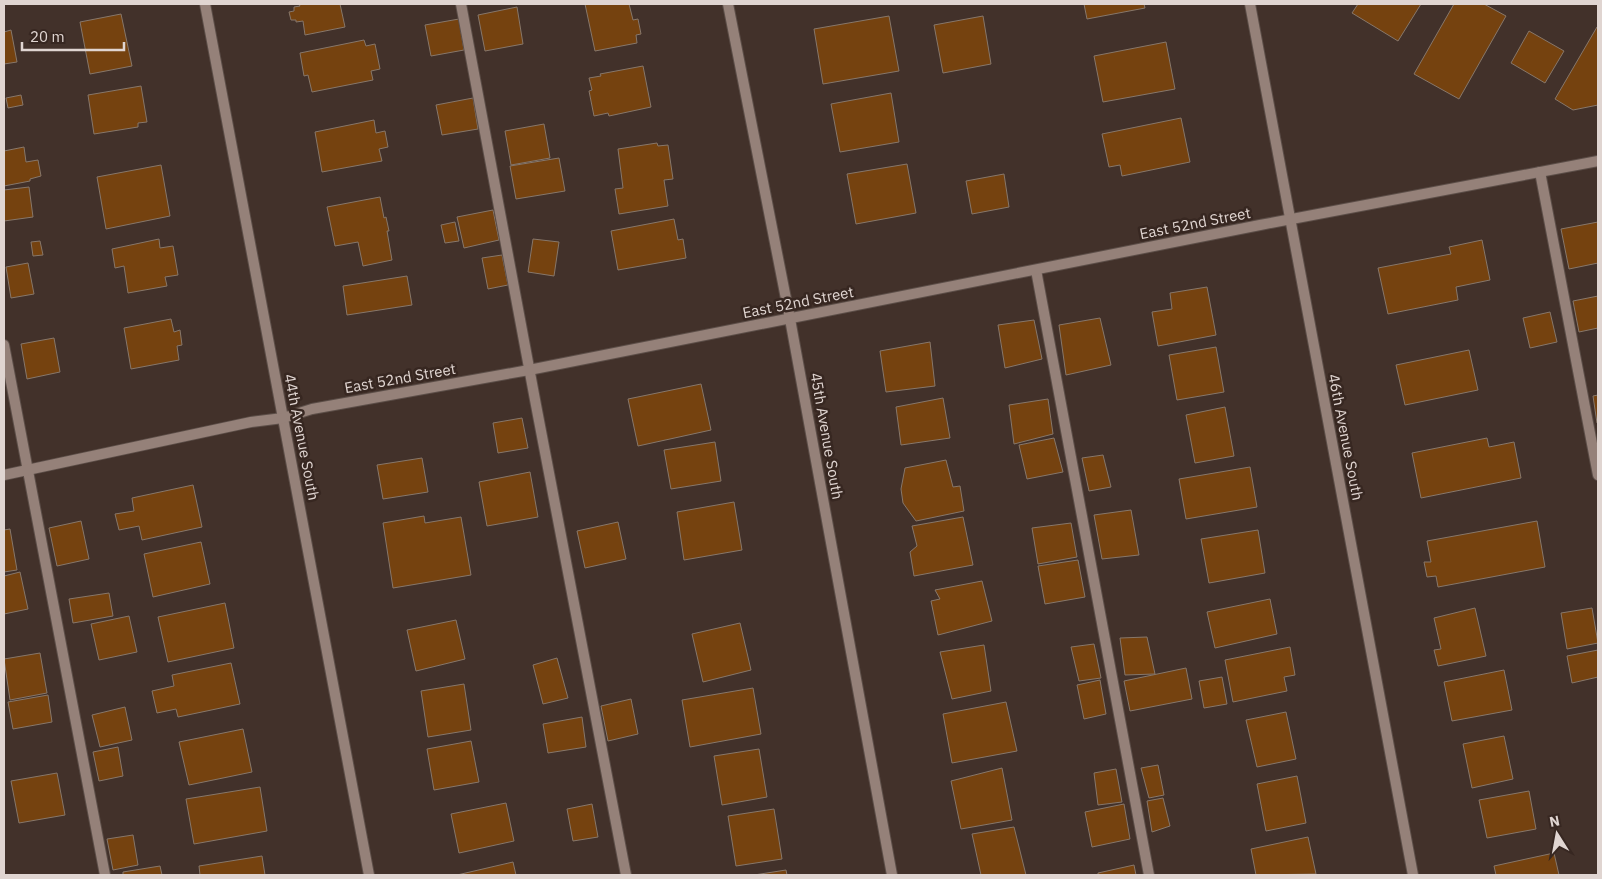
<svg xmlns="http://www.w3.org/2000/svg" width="1602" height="879" font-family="'IBM Plex Sans',sans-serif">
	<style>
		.building { fill: #75420f; stroke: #87776a }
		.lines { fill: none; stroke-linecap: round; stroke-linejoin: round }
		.service-casing { stroke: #5c4e48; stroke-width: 12 }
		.minor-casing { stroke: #5c4e48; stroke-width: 12 }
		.service { stroke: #958179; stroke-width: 10 }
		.minor { stroke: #958179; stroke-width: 10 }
		.labels { text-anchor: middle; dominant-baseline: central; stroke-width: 5; stroke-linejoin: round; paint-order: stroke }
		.street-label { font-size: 15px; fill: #e0d5d1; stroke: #372721 }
	</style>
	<rect width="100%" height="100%" fill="#42312a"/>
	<g class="building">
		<polygon points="299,4 340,4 345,27 305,35 303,21 296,22 296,20 291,20 289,12 294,11 294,7 300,6"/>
		<polygon points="585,4 629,4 633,20 638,19 641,34 636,35 637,43 595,51"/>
		<polygon points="1084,4 1144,4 1145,8 1087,19"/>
		<polygon points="1358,4 1421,4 1398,41 1352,13"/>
		<polygon points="1454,4 1484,4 1506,16 1459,99 1414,74"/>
		<polygon points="517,7 523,44 485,51 478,15"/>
		<polygon points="121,14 132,66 90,74 80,22"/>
		<polygon points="889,16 899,71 823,84 814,29"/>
		<polygon points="983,16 991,64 943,73 934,25"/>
		<polygon points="459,19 464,50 431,56 425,25"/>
		<polygon points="1597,27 1598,28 1598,105 1573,110 1555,99"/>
		<polygon points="11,30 17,62 4,64 4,32"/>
		<polygon points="1529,31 1564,51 1545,83 1511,63"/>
		<polygon points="364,40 366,46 375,44 380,69 371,71 373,80 312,92 308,75 304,76 300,53"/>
		<polygon points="1166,42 1175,89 1103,102 1094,56"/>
		<polygon points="643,66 651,107 609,116 608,113 594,116 589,91 592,90 589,78 601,76 600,74"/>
		<polygon points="141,86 147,122 138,123 138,127 94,134 88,95"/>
		<polygon points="891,93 899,142 840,152 831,104"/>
		<polygon points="21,95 23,105 8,108 6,98"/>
		<polygon points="473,98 478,129 442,135 436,105"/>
		<polygon points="1181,118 1190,162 1122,176 1120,165 1109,167 1102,134"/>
		<polygon points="374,120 376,133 385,131 388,147 379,149 382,161 322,172 315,132"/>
		<polygon points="544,124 550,158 511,165 505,131"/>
		<polygon points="657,143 658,146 668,145 673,179 664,180 668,206 619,214 615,189 623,188 618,149"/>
		<polygon points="24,147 26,162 38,160 41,176 30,179 30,181 4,186 4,151"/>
		<polygon points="559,158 565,191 516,199 510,166"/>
		<polygon points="907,164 916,213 856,224 847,174"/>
		<polygon points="161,165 170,216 106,229 97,177"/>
		<polygon points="1004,174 1009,207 972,214 966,181"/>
		<polygon points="29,187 33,217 4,221 4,190"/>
		<polygon points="380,197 384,218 386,217 389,231 387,231 392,260 363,266 358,242 335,246 327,207"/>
		<polygon points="493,210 499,240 464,248 457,217"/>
		<polygon points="674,219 678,240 683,239 686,258 618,270 611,231"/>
		<polygon points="455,222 459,241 445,243 441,225"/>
		<polygon points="1598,222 1598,263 1569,269 1561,229"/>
		<polygon points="159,239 160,248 173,246 178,275 165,277 167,286 128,293 124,266 115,268 112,249"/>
		<polygon points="533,239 559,242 554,276 528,272"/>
		<polygon points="1482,240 1490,280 1456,287 1458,300 1388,314 1378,268 1451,254 1449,247"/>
		<polygon points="40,241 43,255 33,256 31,242"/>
		<polygon points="502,255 508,285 488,289 482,258"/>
		<polygon points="28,263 34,294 11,298 6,267"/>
		<polygon points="407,276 412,305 347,315 343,286"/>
		<polygon points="1207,287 1216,335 1158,346 1152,312 1172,309 1170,293"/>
		<polygon points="1598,296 1598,328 1579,332 1573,301"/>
		<polygon points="1550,312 1557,342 1530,348 1523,318"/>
		<polygon points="1100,318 1111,365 1066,375 1059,325"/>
		<polygon points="171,319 174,332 180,330 182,345 177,346 179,360 131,369 124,328"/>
		<polygon points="1034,320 1042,359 1005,368 998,325"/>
		<polygon points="54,338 60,372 27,379 21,344"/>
		<polygon points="930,342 935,386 886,392 880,351"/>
		<polygon points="1216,347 1224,392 1177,400 1169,355"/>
		<polygon points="1469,350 1478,390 1405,405 1396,365"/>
		<polygon points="701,384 711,430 638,446 628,399"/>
		<polygon points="1598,395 1598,423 1597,423 1593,396"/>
		<polygon points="943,398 950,438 901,445 896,407"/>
		<polygon points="1048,399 1053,434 1014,444 1009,405"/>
		<polygon points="1225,407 1234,456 1195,463 1186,415"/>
		<polygon points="522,418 528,448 498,453 493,423"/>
		<polygon points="1054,438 1063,472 1027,479 1019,445"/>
		<polygon points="1487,438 1489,447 1514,442 1521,478 1421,498 1412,453"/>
		<polygon points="715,442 721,481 671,489 664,450"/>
		<polygon points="1103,455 1111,487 1089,491 1082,458"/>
		<polygon points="422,458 428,492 383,499 377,465"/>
		<polygon points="946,460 953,487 960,486 964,511 916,521 903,503 901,489 905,468"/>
		<polygon points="1250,467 1257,507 1186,519 1179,479"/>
		<polygon points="530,472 538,517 487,526 479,482"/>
		<polygon points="193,485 202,527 142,540 139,526 119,530 115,514 134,511 132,498"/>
		<polygon points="734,502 742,550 684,560 677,512"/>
		<polygon points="1131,510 1139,555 1102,559 1094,515"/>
		<polygon points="424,516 425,523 461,517 471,575 393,588 383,523"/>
		<polygon points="963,517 973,565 914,576 910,552 917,546 912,526"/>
		<polygon points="81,521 89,559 57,566 49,528"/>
		<polygon points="1537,521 1545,567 1438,587 1436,576 1427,577 1424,562 1431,562 1427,541"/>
		<polygon points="618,522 626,559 585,568 577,531"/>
		<polygon points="1071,523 1077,557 1038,564 1032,528"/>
		<polygon points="10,529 17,570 4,572 4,530"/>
		<polygon points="1258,530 1265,573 1209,583 1201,539"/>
		<polygon points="201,542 210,584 153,597 144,554"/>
		<polygon points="1078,560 1085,597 1045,604 1038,566"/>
		<polygon points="20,572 28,609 4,614 4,576"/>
		<polygon points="982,581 992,621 938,635 931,601 940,599 935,590"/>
		<polygon points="109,593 113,616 73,623 69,599"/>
		<polygon points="1270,599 1277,634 1215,648 1207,612"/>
		<polygon points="225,603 234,648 168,662 158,617"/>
		<polygon points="1475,608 1486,656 1438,666 1434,650 1441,649 1434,618"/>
		<polygon points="1592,608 1598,643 1567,649 1561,613"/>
		<polygon points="129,616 137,652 99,660 91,624"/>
		<polygon points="456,620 465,659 416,671 407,630"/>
		<polygon points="740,623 751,670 703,682 692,634"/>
		<polygon points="1147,637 1155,674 1125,675 1120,638"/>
		<polygon points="1094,644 1101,678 1079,681 1071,647"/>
		<polygon points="984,645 991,691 952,699 940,652"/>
		<polygon points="1290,647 1295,675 1284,677 1287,691 1233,702 1225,660"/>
		<polygon points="1598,650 1598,677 1572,683 1567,656"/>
		<polygon points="40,653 47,693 10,700 4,659"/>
		<polygon points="557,658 568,698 543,704 533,665"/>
		<polygon points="231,663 240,704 178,717 176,709 157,713 152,691 174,686 172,675"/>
		<polygon points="1186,668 1192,699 1130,711 1124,681"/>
		<polygon points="1504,670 1512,710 1452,721 1444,682"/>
		<polygon points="1222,677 1227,704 1204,708 1199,681"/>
		<polygon points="1100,680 1106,714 1084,719 1077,685"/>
		<polygon points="464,684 471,730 428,737 421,691"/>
		<polygon points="753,688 761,734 690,747 682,700"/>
		<polygon points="48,695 52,722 13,729 8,702"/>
		<polygon points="631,699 638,734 608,741 601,706"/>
		<polygon points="1006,702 1017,751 952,763 943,714"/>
		<polygon points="125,707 132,740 100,747 92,715"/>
		<polygon points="1286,712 1296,759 1257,767 1246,720"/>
		<polygon points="582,717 586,747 548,753 543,724"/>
		<polygon points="243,729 252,772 189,785 179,742"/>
		<polygon points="1504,736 1513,779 1472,788 1463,744"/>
		<polygon points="471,741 479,782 434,790 427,749"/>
		<polygon points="118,747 123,776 99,781 93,752"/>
		<polygon points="759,749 767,797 722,805 714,756"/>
		<polygon points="1158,765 1164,795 1149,798 1141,768"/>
		<polygon points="1002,768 1012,820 961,829 951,781"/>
		<polygon points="1116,769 1122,802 1098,805 1094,773"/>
		<polygon points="57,773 65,815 19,823 11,781"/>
		<polygon points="1297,776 1306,823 1266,831 1257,784"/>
		<polygon points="260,787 267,831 194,844 186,799"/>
		<polygon points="1529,791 1536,829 1487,838 1479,800"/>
		<polygon points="1163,798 1170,826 1152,832 1147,801"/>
		<polygon points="506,803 514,841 459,853 451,814"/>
		<polygon points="592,804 598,837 573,841 567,809"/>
		<polygon points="1124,804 1130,839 1092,847 1085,812"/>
		<polygon points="774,809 782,859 736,866 728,816"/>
		<polygon points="1014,827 1026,875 981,875 972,834"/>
		<polygon points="133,835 138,865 113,870 107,839"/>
		<polygon points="1308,837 1316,874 1256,875 1251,849"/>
		<polygon points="1554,853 1559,875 1496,875 1494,866"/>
		<polygon points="262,856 265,875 200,875 199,866"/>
		<polygon points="513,862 516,875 457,875"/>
		<polygon points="1134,865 1136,875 1098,875 1098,873"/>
		<polygon points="160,866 162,875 123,875 123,872"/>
		<polygon points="786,870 787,875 754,875"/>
	</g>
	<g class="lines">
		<defs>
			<g id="service">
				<polyline points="461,4 536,405 626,875"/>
				<polyline points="1540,172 1598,475"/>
				<polyline points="1036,270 1149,875"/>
				<polyline points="4,345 105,875"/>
			</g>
			<g id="minor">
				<polyline points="205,4 369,875"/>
				<polyline points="728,4 790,319 892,875"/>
				<polyline points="1250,4 1413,875"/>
				<polyline points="4,475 251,422 283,418 312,409 529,370 1260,225 1598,161"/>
			</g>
		</defs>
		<use href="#service" class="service-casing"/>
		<use href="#minor" class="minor-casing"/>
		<use href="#service" class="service"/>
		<use href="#minor" class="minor"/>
	</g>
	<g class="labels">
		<g class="street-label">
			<text transform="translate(1195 223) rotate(-11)">East 52nd Street</text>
			<text transform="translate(798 302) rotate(-11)">East 52nd Street</text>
			<text transform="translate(400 378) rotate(-10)">East 52nd Street</text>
			<text transform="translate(827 436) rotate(80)">45th Avenue South</text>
			<text transform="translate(302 437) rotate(79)">44th Avenue South</text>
			<text transform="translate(1346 437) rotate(79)">46th Avenue South</text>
		</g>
	</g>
	<rect width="1602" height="879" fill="none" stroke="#e0d5d1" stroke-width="10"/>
	<g transform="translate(1557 834) rotate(349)" stroke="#372721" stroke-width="4" paint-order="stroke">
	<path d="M0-4L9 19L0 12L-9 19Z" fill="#e0d5d1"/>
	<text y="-8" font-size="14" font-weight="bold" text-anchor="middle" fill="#e0d5d1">N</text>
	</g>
	<path d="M22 42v8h102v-8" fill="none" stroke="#e0d5d1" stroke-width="2.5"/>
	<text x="30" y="42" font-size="15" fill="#e0d5d1" stroke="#372721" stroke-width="4" paint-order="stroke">20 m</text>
</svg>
